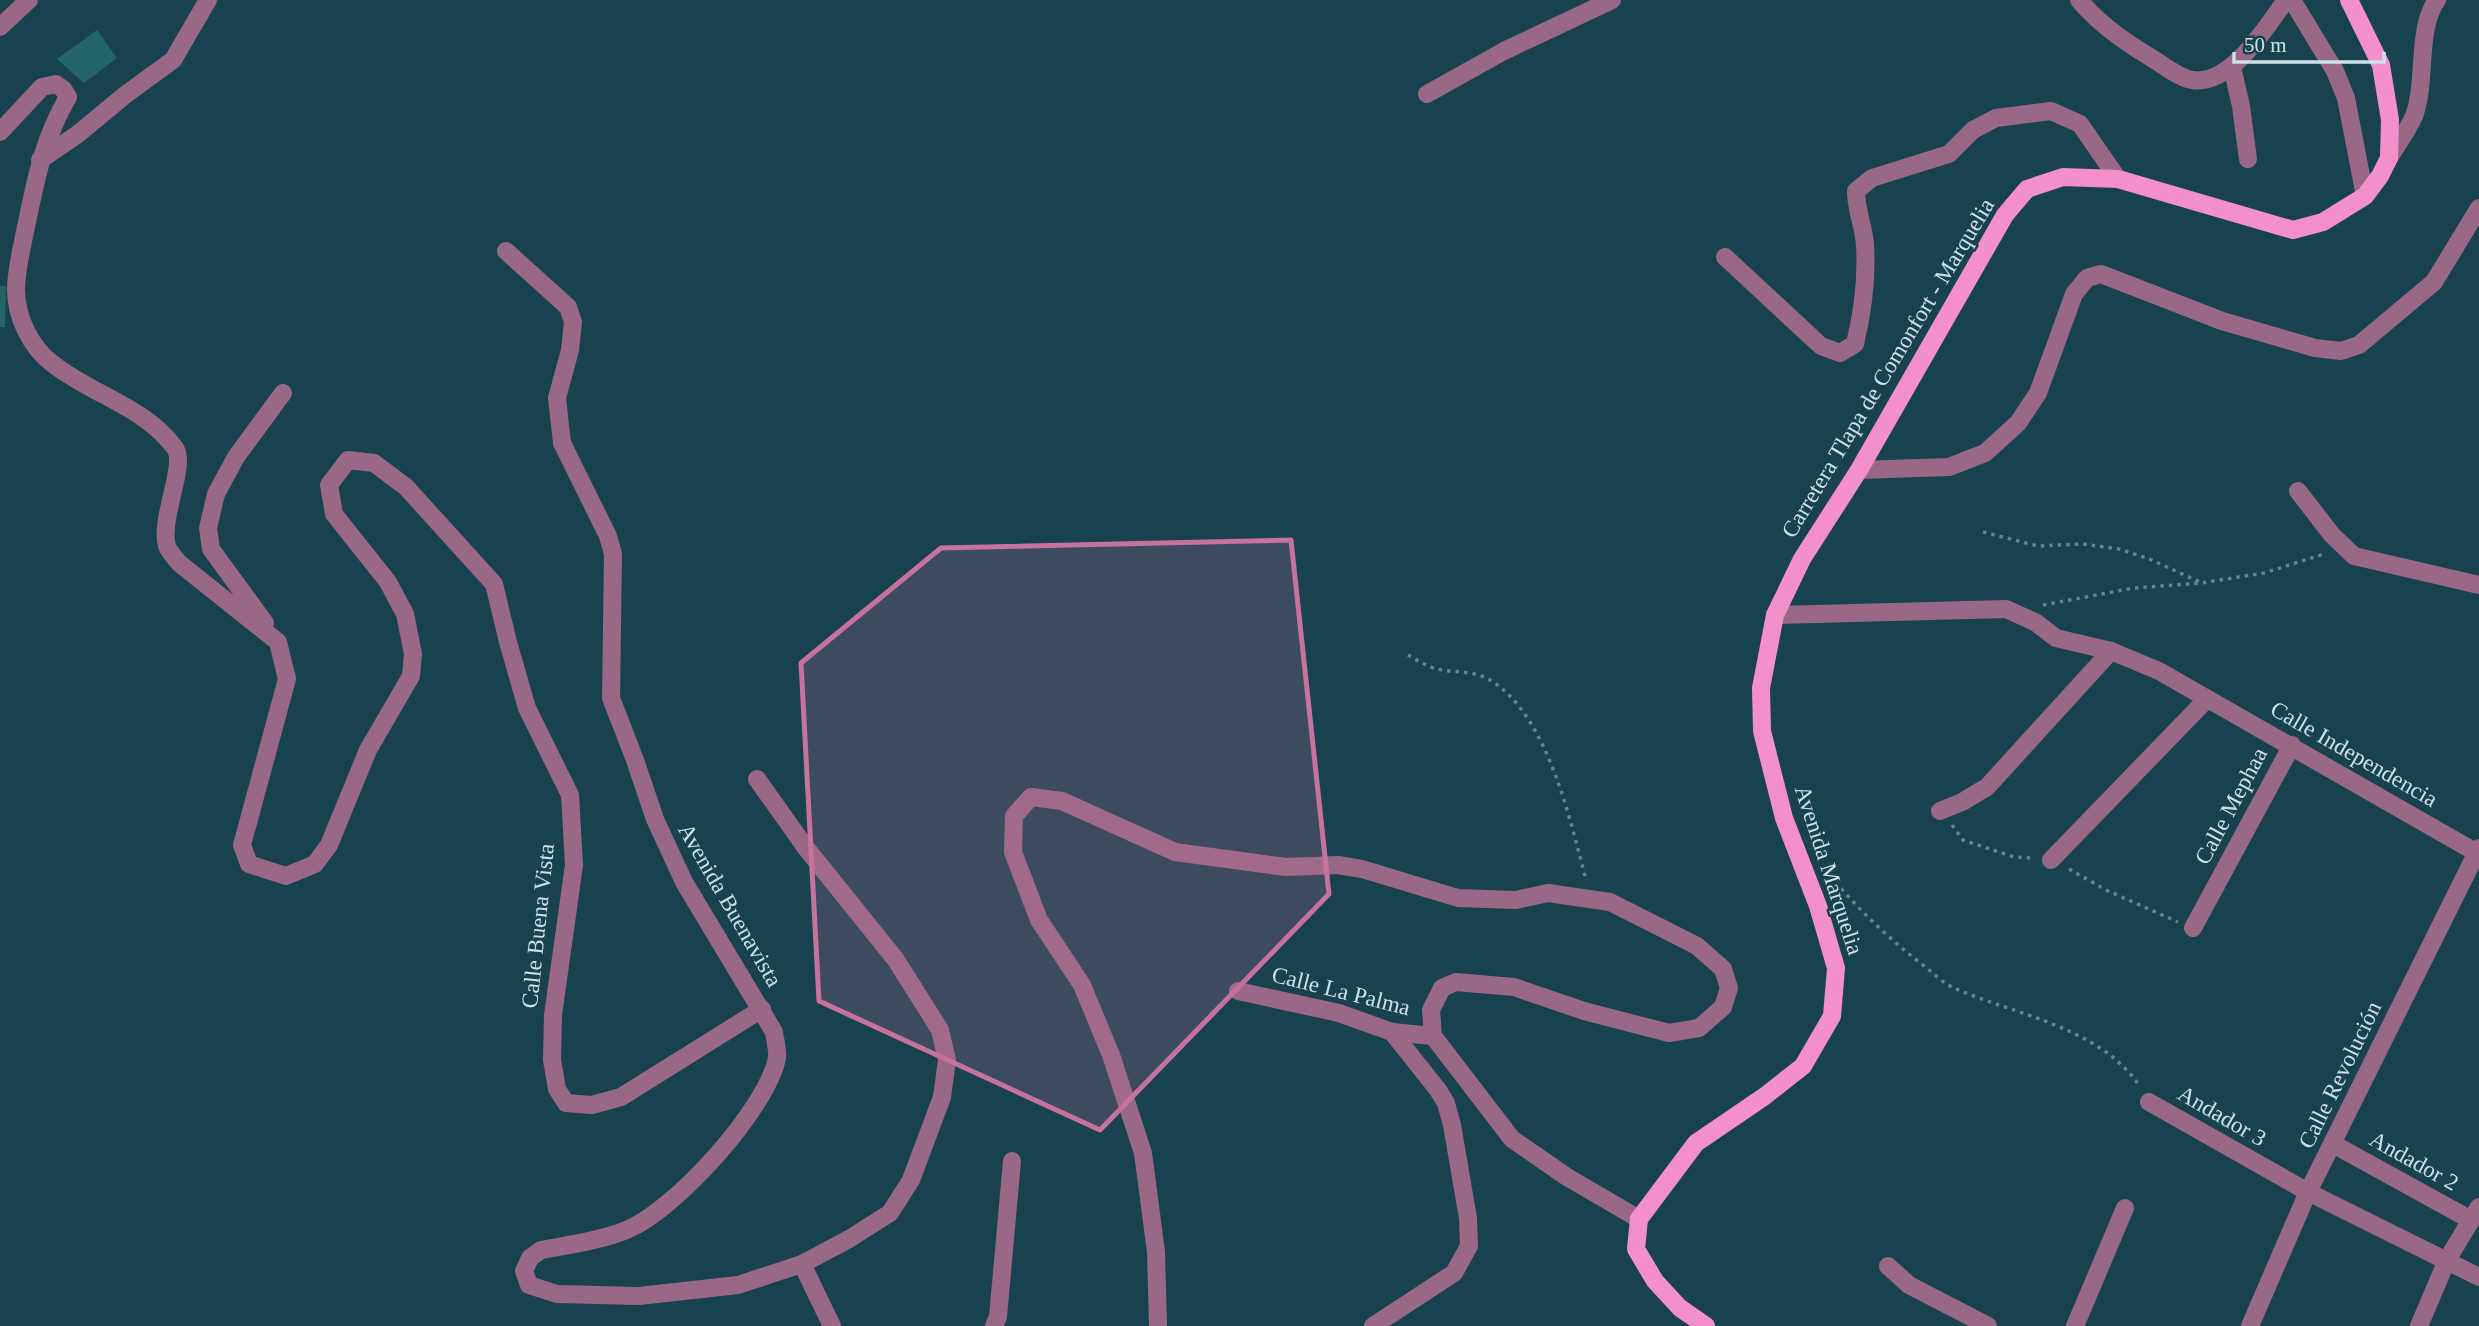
<svg xmlns="http://www.w3.org/2000/svg" width="2479" height="1326" font-family="'Times New Roman',serif">
	<style>
		.building { fill: #24656b }
		.lines { fill: none; stroke-linecap: round; stroke-linejoin: round }
		.path { stroke: #63848f; stroke-width: 3.5; stroke-dasharray: 3.5 5; stroke-linecap: butt }
		.minor { stroke: #996885; stroke-width: 18 }
		.major { stroke: #f390cc; stroke-width: 18 }
		.marked { fill: #c6729b; fill-opacity: 0.2; stroke: #c6729b; stroke-width: 5; stroke-linejoin: round }
		.labels { text-anchor: middle; dominant-baseline: central; stroke-width: 5; stroke-linejoin: round; paint-order: stroke }
		.street-label { font-size: 23px; fill: #cce1e9; stroke: #194250 }
	</style>
	<rect width="100%" height="100%" fill="#194250"/>
	<g class="building">
		<polygon points="97,30 117,58 84,83 57,59"/>
		<polygon points="0,286 6,286 5,327 0,327"/>
	</g>
	<g class="lines">
		<g class="path">
			<polyline points="1983,532 2038,546 2083,544 2119,549 2147,558 2200,582"/>
			<polyline points="2043,605 2134,588 2201,583 2264,573 2324,554"/>
			<path d="M1408,655c9,5 20,12 29,14 17,4 37,1 53,11 57,34 80,139 96,200"/>
			<polyline points="1952,825 1963,840 2014,857 2032,858"/>
			<path d="M1825,869c29,37 65,71 103,100 8,7 17,15 26,19 61,27 147,39 186,99"/>
			<polyline points="2069,869 2106,890 2178,922"/>
		</g>
		<g class="minor">
			<path d="M2079,0c20,24 44,41 71,57 12,7 29,21 42,23 39,6 74,-53 94,-80"/>
			<polyline points="2292,0 2335,71 2346,98 2365,196"/>
			<polyline points="0,27 29,0"/>
			<polyline points="2232,67 2241,106 2248,159"/>
			<polyline points="1427,94 1504,51 1612,0"/>
			<path d="M0,132l42,-45 14,-3 7,5 5,8c-25,43 -32,82 -42,130 -4,20 -10,43 -10,63 0,27 15,58 37,74 39,31 91,42 122,84 12,17 -16,71 -8,98 2,6 8,12 12,17l99,79 9,37 -45,166 7,19 37,12 29,-12 14,-19 39,-95 43,-74 2,-22 -8,-40 -17,-32 -54,-68 -5,-29 19,-25 26,3 32,24 88,97 14,58 19,66 43,87 4,70 -21,150 -1,45 5,29 9,14 26,2 29,-8 141,-88"/>
			<path d="M2389,158c8,-13 19,-28 25,-42 13,-35 2,-87 23,-116"/>
			<polyline points="40,160 78,134 125,95 173,60 208,0"/>
			<path d="M506,251l62,56 5,15 -3,28 -13,48 5,45 46,93 5,18 -2,144 24,62 20,59 29,63 90,150c1,8 4,18 3,26 -10,51 -104,155 -153,173 -26,10 -56,14 -83,19l-11,8 -6,13 5,14 28,9 82,2 99,-11 64,-21 47,-25 41,-26 21,-33 31,-83 5,-37 -7,-30 -44,-70 -90,-112 -49,-69"/>
			<path d="M1725,257l96,89 19,7 15,-9c8,-33 12,-65 10,-99 -1,-18 -9,-34 -9,-54l16,-13 77,-24 24,-24 23,-12 55,-7 29,13 38,55"/>
			<polyline points="1859,470 1949,467 1985,453 2018,423 2038,393 2074,294 2087,278 2101,274 2222,321 2315,348 2341,351 2359,345 2434,282 2479,208"/>
			<polyline points="2298,491 2332,535 2354,556 2479,585"/>
			<polyline points="1775,615 2006,609 2035,622 2056,638 2111,651 2159,671 2477,853"/>
			<polyline points="265,623 211,549 208,528 216,494 236,457 283,393"/>
			<polyline points="1940,811 1962,802 1987,787 2111,651"/>
			<polyline points="2051,860 2207,699"/>
			<polyline points="2193,928 2292,745"/>
			<polyline points="1238,991 1339,1013 1392,1032 1433,1036"/>
			<polyline points="2149,1102 2308,1192 2479,1277"/>
			<polyline points="2333,1144 2471,1220"/>
			<polyline points="802,1264 832,1326"/>
			<polyline points="1888,1266 1909,1285 1988,1326"/>
			<polyline points="994,1326 998,1317 1012,1161"/>
			<polyline points="1158,1326 1156,1252 1143,1153 1111,1055 1082,985 1039,920 1013,852 1014,816 1031,797 1062,801 1175,852 1286,867 1338,865 1362,869 1458,898 1516,900 1548,893 1610,902 1697,946 1723,969 1729,988 1723,1007 1699,1028 1669,1033 1584,1011 1514,987 1456,982 1442,988 1431,1010 1433,1036 1512,1139 1567,1177 1639,1219"/>
			<polyline points="1373,1326 1454,1273 1469,1246 1468,1218 1452,1125 1446,1103 1438,1090 1392,1032"/>
			<polyline points="2075,1326 2125,1208"/>
			<polyline points="2250,1326 2308,1192 2479,848"/>
			<polyline points="2419,1326 2447,1260 2479,1207"/>
		</g>
		<polyline class="major" points="1706,1326 1680,1308 1655,1281 1636,1249 1639,1219 1696,1143 1765,1096 1803,1066 1832,1016 1836,968 1818,906 1784,818 1762,731 1761,688 1775,615 1802,559 1859,470 2005,215 2027,189 2063,177 2118,179 2293,230 2323,222 2365,196 2380,176 2389,158 2390,120 2381,65 2349,0"/>
	</g>
	<path class="marked" d="M1291,540l38,354 -229,236 -281,-129 -18,-338 140,-115z"/>
	<g class="labels">
		<g class="street-label">
			<text transform="translate(1888 368) rotate(-59)">Carretera Tlapa de Comonfort - Marquelia</text>
			<text transform="translate(2354 754) rotate(30)">Calle Independencia</text>
			<text transform="translate(2231 806) rotate(-62)">Calle Mephaa</text>
			<text transform="translate(1829 870) rotate(72)">Avenida Marquelia</text>
			<text transform="translate(730 905) rotate(60)">Avenida Buenavista</text>
			<text transform="translate(538 926) rotate(-84)">Calle Buena Vista</text>
			<text transform="translate(1341 991) rotate(14)">Calle La Palma</text>
			<text transform="translate(2340 1075) rotate(-64)">Calle Revolución</text>
			<text transform="translate(2222 1116) rotate(30)">Andador 3</text>
			<text transform="translate(2414 1161) rotate(29)">Andador 2</text>
		</g>
	</g>
	<path d="M2234 52v10h150v-10" fill="none" stroke="#cce1e9" stroke-width="3.5"/>
	<text x="2244" y="52" font-size="21" fill="#cce1e9" stroke="#194250" stroke-width="5" paint-order="stroke">50 m</text>
</svg>
